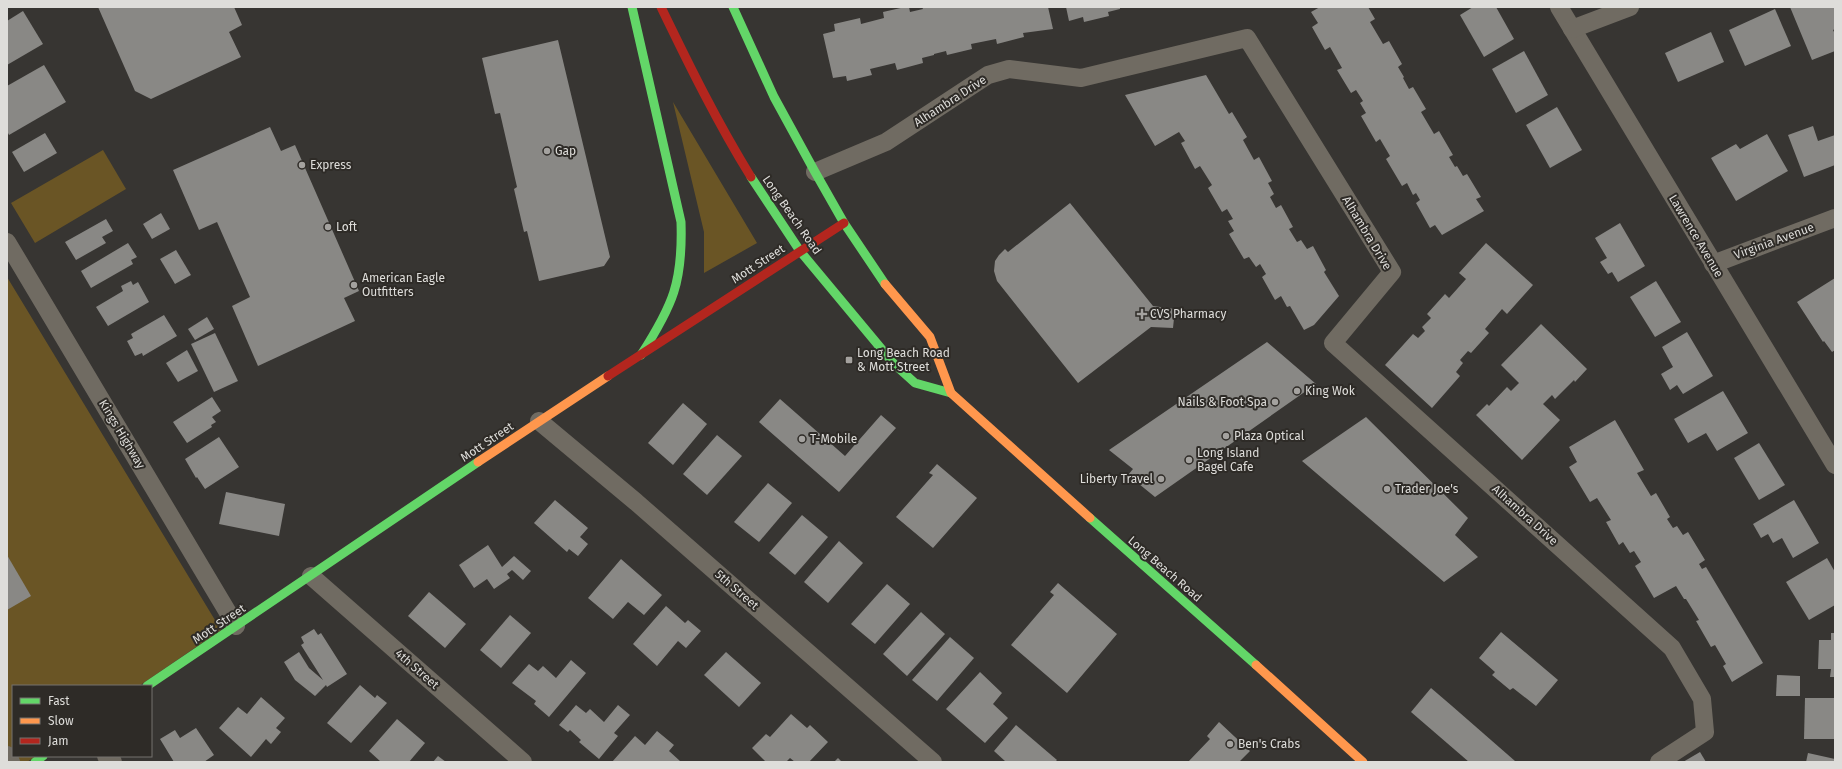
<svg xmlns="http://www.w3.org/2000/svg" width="1842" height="769" font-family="'Fira Sans',sans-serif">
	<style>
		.green { fill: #6a5525 }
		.building { fill: #898885 }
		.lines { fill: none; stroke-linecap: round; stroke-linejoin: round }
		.street { stroke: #706b62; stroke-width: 18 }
		.fast { stroke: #63d668; stroke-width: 9 }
		.slow { stroke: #ff974d; stroke-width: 9 }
		.jam { stroke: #b3261e; stroke-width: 9 }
		.poi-dot { fill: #a4a29f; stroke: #2e2b27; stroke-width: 1.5 }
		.labels { text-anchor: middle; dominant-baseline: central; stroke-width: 4; stroke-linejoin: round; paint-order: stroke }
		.street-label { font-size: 12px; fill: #deddda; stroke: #2e2b27 }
		.poi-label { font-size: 12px; fill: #deddda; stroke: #2e2b27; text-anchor: start }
	</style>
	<rect width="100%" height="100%" fill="#373532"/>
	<g class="green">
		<polygon points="673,102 757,243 704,273 704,232"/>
		<polygon points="103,150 126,189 35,243 11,203"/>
		<polygon points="7,277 221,630 139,686 13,686 13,756 36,756 27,762 7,762"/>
	</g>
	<g class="building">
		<polygon points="98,7 234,7 242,25 229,32 241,57 151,99 135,91"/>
		<polygon points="905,7 909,7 910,12 923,9 922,7 1048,7 1053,29 1023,33 1024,37 997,44 996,39 971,44 972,49 947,55 946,51 934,54 934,55 922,58 923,63 897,70 895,63 870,69 872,75 847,81 846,76 833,78 823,34 835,31 834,24 860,18 861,24 884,18 883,12"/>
		<polygon points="1066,7 1120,7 1120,9 1108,12 1109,16 1084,22 1083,17 1069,21"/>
		<polygon points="1320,7 1368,7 1375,19 1370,22 1383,44 1389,41 1402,64 1398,67 1404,77 1403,78 1409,89 1413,87 1426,109 1421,112 1434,134 1439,131 1453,155 1449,157 1455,167 1457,166 1463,176 1467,174 1481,197 1476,199 1484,211 1442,235 1435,225 1430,228 1416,203 1420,200 1416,193 1413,195 1407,183 1402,186 1386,159 1390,156 1380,139 1376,142 1361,116 1366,113 1360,103 1363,101 1356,90 1351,93 1337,70 1342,68 1330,47 1325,50 1312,27 1318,23 1311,12"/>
		<polygon points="1473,7 1496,7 1514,39 1484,57 1460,15"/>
		<polygon points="1790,7 1835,7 1835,29 1833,30 1835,34 1835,51 1812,60"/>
		<polygon points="1775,9 1791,46 1745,66 1729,30"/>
		<polygon points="23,11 43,44 7,65 7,21"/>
		<polygon points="1711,32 1724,62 1678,82 1665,53"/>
		<polygon points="558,40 610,257 604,266 539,281 527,231 524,232 514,189 517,187 500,113 495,114 482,58"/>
		<polygon points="1524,51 1548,95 1516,113 1492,69"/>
		<polygon points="44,65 66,102 9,135 7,131 7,86"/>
		<polygon points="1206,75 1229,114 1232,112 1247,137 1243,140 1254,160 1259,157 1272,181 1268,183 1274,194 1270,197 1276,208 1281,205 1293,227 1289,229 1297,242 1301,240 1307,249 1313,246 1326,270 1324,272 1339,296 1314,325 1304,330 1290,306 1287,307 1281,296 1275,300 1262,277 1266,274 1260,264 1256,267 1249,257 1244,259 1229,234 1234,231 1228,221 1233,219 1227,209 1222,212 1208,188 1212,185 1200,166 1195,169 1181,143 1185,141 1179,132 1155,146 1125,95"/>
		<polygon points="1557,107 1582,150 1550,168 1526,125"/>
		<polygon points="1813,126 1818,141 1835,135 1835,165 1804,177 1788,135"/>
		<polygon points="270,127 281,151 295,145 359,291 344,298 355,321 258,366 232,306 250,297 217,222 199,230 173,170"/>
		<polygon points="45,133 57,153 24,172 12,152"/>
		<polygon points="1767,134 1788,171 1736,201 1711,158 1736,144 1740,149"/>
		<polygon points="1070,203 1153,306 1175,309 1173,328 1151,327 1078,383 997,281 994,271 995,261 999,255 1005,249 1008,252"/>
		<polygon points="161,213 170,229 152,239 143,224"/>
		<polygon points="106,219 113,231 102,237 106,243 76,260 65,242"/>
		<polygon points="1620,223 1645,266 1618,282 1612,272 1608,274 1600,262 1607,258 1595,238"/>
		<polygon points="128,243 137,257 131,260 133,264 91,288 81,271"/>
		<polygon points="1486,243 1533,285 1507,314 1502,309 1485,329 1489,333 1471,353 1468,351 1460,360 1463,363 1456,372 1460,376 1432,408 1385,365 1413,334 1418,338 1425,331 1422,327 1431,318 1427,314 1445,294 1449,298 1466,279 1459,273"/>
		<polygon points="176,250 191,275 175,284 160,259"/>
		<polygon points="1835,278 1835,350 1832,352 1824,341 1823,342 1797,302"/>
		<polygon points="131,281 133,285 138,282 149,302 108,326 96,307 123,291 121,286"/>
		<polygon points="1656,281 1681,322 1655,337 1630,297"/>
		<polygon points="164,315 177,336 143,356 142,353 135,356 127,341 133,338 131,334"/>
		<polygon points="207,317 214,329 195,340 188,329"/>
		<polygon points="1541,324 1587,369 1575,382 1574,380 1555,399 1552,395 1543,404 1560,420 1522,460 1476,415 1487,404 1489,406 1507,387 1511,391 1519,383 1501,365"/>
		<polygon points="1687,332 1713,376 1683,394 1677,385 1670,390 1661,374 1673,367 1662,347"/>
		<polygon points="215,333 238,381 214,392 191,344"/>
		<polygon points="1267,342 1316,384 1155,497 1128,475 1133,469 1109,450"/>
		<polygon points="187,350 198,371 178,382 166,363"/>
		<polygon points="1723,391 1748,433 1717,451 1706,433 1688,443 1674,419"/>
		<polygon points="212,397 221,411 212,417 216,422 211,425 212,427 187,443 173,422"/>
		<polygon points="780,399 845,456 881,415 896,428 839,492 759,422"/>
		<polygon points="683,403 707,424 673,465 648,443"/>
		<polygon points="1366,417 1468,518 1455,535 1478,557 1444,582 1302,461"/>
		<polygon points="1615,420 1644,470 1637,473 1651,496 1656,493 1670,517 1667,519 1673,528 1677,526 1683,535 1688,532 1705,560 1699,564 1702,569 1706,567 1763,663 1732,682 1723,666 1726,664 1715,645 1711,647 1696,621 1699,620 1686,599 1684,599 1676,586 1654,598 1635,566 1641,562 1634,551 1630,553 1623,542 1619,545 1606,522 1611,520 1597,498 1590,502 1569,467 1577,462 1569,447"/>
		<polygon points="717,435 742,456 707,495 683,474"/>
		<polygon points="219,437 239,467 205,489 197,477 196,478 185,459"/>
		<polygon points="1759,443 1785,485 1759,500 1734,458"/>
		<polygon points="937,464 977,498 933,548 896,517 933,475 929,473"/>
		<polygon points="768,483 792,503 759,542 734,522"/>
		<polygon points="226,492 285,504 279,536 219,524"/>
		<polygon points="555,500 588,528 580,537 588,544 578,556 569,549 567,552 534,523"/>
		<polygon points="1794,500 1819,543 1793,558 1782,538 1773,543 1768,534 1761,538 1753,524"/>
		<polygon points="802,515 828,537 795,575 769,553"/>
		<polygon points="839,541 863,563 828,603 804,582"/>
		<polygon points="488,545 502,567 514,556 531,571 523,580 512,570 507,574 510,578 494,589 487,579 474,588 459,565"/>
		<polygon points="7,555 31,596 7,610"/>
		<polygon points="1827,558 1835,572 1835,605 1809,620 1786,582"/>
		<polygon points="621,559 662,595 644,615 628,602 613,619 588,598"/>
		<polygon points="1058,583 1117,634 1067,693 1011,645 1054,595 1050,592"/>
		<polygon points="887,584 910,604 875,644 851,624"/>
		<polygon points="429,592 466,624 445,648 408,616"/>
		<polygon points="666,606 685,623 688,620 701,631 686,648 678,641 657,666 633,644"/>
		<polygon points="921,612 945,634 907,676 883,654"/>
		<polygon points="510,615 531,633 501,668 480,650"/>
		<polygon points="314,629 318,635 321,633 347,674 327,687 326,685 315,696 295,680 284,662 299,652 309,668 323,680 301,645 304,643 301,637"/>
		<polygon points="1501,632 1558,680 1536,706 1513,688 1510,690 1492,675 1495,672 1479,658"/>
		<polygon points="1831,633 1835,633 1835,677 1830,677 1831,669 1818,669 1819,640 1831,640"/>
		<polygon points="950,637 974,658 937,701 912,680"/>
		<polygon points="726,652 761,683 739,707 704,675"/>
		<polygon points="571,660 586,673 549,717 534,704 536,701 512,683 529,664 538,671 543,666 556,678"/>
		<polygon points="980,672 1002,693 993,704 1008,718 985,743 946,709"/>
		<polygon points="1777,675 1800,676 1800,696 1776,696"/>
		<polygon points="360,685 375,698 377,695 387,703 351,743 327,723"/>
		<polygon points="1431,688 1452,706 1515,761 1469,762 1411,712"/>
		<polygon points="261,697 285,718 276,728 281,732 271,744 266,739 251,757 219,728 238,707 247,714"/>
		<polygon points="1805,698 1835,698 1835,739 1804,739"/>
		<polygon points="576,705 586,713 590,709 604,722 618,705 630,715 614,733 618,736 599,759 579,742 581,740 570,730 568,732 559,725"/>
		<polygon points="791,714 807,728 810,725 828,742 809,762 795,762 790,758 786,762 766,762 752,748 766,734 770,737"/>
		<polygon points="397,719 425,743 409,762 381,762 369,751"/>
		<polygon points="1219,722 1250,751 1239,762 1188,762 1210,739 1207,736"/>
		<polygon points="1016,725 1057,760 1055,762 1006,762 994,751"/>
		<polygon points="196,728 214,755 204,762 174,762 160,739 175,730 180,738"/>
		<polygon points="657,731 674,745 669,751 680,761 679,762 612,762 635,736 645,745"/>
		<polygon points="1700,752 1706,762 1683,762"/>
		<polygon points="1808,753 1835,759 1835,762 1806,762"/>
		<polygon points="438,756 446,762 433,762"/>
		<polygon points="838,758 842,762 834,762"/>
	</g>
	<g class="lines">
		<g class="street">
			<polyline points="1559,7 1835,465"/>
			<polyline points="1572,29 1630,7"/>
			<polyline points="815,172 886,142 988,75 1009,69 1081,78 1247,38 1392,272 1333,343 1672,648 1702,699 1705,732 1659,762"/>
			<polyline points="7,242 236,626"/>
			<polyline points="1713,264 1835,218"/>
			<polyline points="539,421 636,502 933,762"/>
			<polyline points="311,576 523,762"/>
			<polyline points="7,755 11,762"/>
			<polyline points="106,756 113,762"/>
		</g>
		<g class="fast">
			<path d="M632,7l49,215c2,60 -8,83 -40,133"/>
			<polyline points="733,7 774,97 815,172 844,223 885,284"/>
			<polyline points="751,177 800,251 894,364 915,383 951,393"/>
			<polyline points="1090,518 1256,665"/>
			<polyline points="147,686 478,462"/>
			<polyline points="35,762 43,756"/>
		</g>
		<g class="slow">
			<polyline points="885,284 930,337 951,393 1090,518"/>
			<polyline points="478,462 608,376"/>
			<polyline points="1256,665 1363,762"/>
		</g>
		<g class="jam">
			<path d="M661,7c28,58 56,115 90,170"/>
			<polyline points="608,376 844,223"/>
		</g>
	</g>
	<g class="poi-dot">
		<circle cx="547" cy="151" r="4"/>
		<circle cx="302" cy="165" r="4"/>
		<circle cx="328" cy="227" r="4"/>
		<circle cx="354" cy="285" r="4"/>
		<path d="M1140 308h4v4h4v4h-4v4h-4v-4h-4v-4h4z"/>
		<rect x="845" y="356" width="8" height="8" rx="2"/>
		<circle cx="1297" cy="391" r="4"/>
		<circle cx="1275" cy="402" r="4"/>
		<circle cx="1226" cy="436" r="4"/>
		<circle cx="802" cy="439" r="4"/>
		<circle cx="1189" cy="460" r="4"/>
		<circle cx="1161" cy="479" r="4"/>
		<circle cx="1387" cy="489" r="4"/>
		<circle cx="1230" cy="744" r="4"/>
	</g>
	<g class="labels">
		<g class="street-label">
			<text transform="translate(950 101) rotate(-33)">Alhambra Drive</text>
			<text transform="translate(792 215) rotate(55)">Long Beach Road</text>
			<text transform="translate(1367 233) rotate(59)">Alhambra Drive</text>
			<text transform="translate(1696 236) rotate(59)">Lawrence Avenue</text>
			<text transform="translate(1774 241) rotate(-20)">Virginia Avenue</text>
			<text transform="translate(758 264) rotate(-33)">Mott Street</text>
			<text transform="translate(122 434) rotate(59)">Kings Highway</text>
			<text transform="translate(487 442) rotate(-34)">Mott Street</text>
			<text transform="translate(1525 515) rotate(42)">Alhambra Drive</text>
			<text transform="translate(1165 569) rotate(41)">Long Beach Road</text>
			<text transform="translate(737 590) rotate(41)">5th Street</text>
			<text transform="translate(219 624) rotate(-34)">Mott Street</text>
			<text transform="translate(417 669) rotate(41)">4th Street</text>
		</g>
		<g class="poi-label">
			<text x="555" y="151">Gap</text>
			<text x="310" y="165">Express</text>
			<text x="336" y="227">Loft</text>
			<text x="362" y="278">American Eagle<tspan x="362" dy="14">Outfitters</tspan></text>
			<text x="1150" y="314">CVS Pharmacy</text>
			<text x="857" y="353">Long Beach Road<tspan x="857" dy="14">&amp; Mott Street</tspan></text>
			<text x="1305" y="391">King Wok</text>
			<text x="1267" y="402" text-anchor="end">Nails &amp; Foot Spa</text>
			<text x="1234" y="436">Plaza Optical</text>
			<text x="810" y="439">T-Mobile</text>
			<text x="1197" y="453">Long Island<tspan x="1197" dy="14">Bagel Cafe</tspan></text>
			<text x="1153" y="479" text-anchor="end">Liberty Travel</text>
			<text x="1395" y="489">Trader Joe's</text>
			<text x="1238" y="744">Ben's Crabs</text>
		</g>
	</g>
	<rect width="1842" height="769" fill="none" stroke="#deddda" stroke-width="16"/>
	<rect x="12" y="685" width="140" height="72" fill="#2e2b27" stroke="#74726f"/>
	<rect x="20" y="698" width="20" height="6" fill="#63d668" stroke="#74726f"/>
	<text x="48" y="705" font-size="12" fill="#deddda">Fast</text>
	<rect x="20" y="718" width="20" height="6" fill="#ff974d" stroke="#74726f"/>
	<text x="48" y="725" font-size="12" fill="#deddda">Slow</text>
	<rect x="20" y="738" width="20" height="6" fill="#b3261e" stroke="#74726f"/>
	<text x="48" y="745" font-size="12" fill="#deddda">Jam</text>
</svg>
